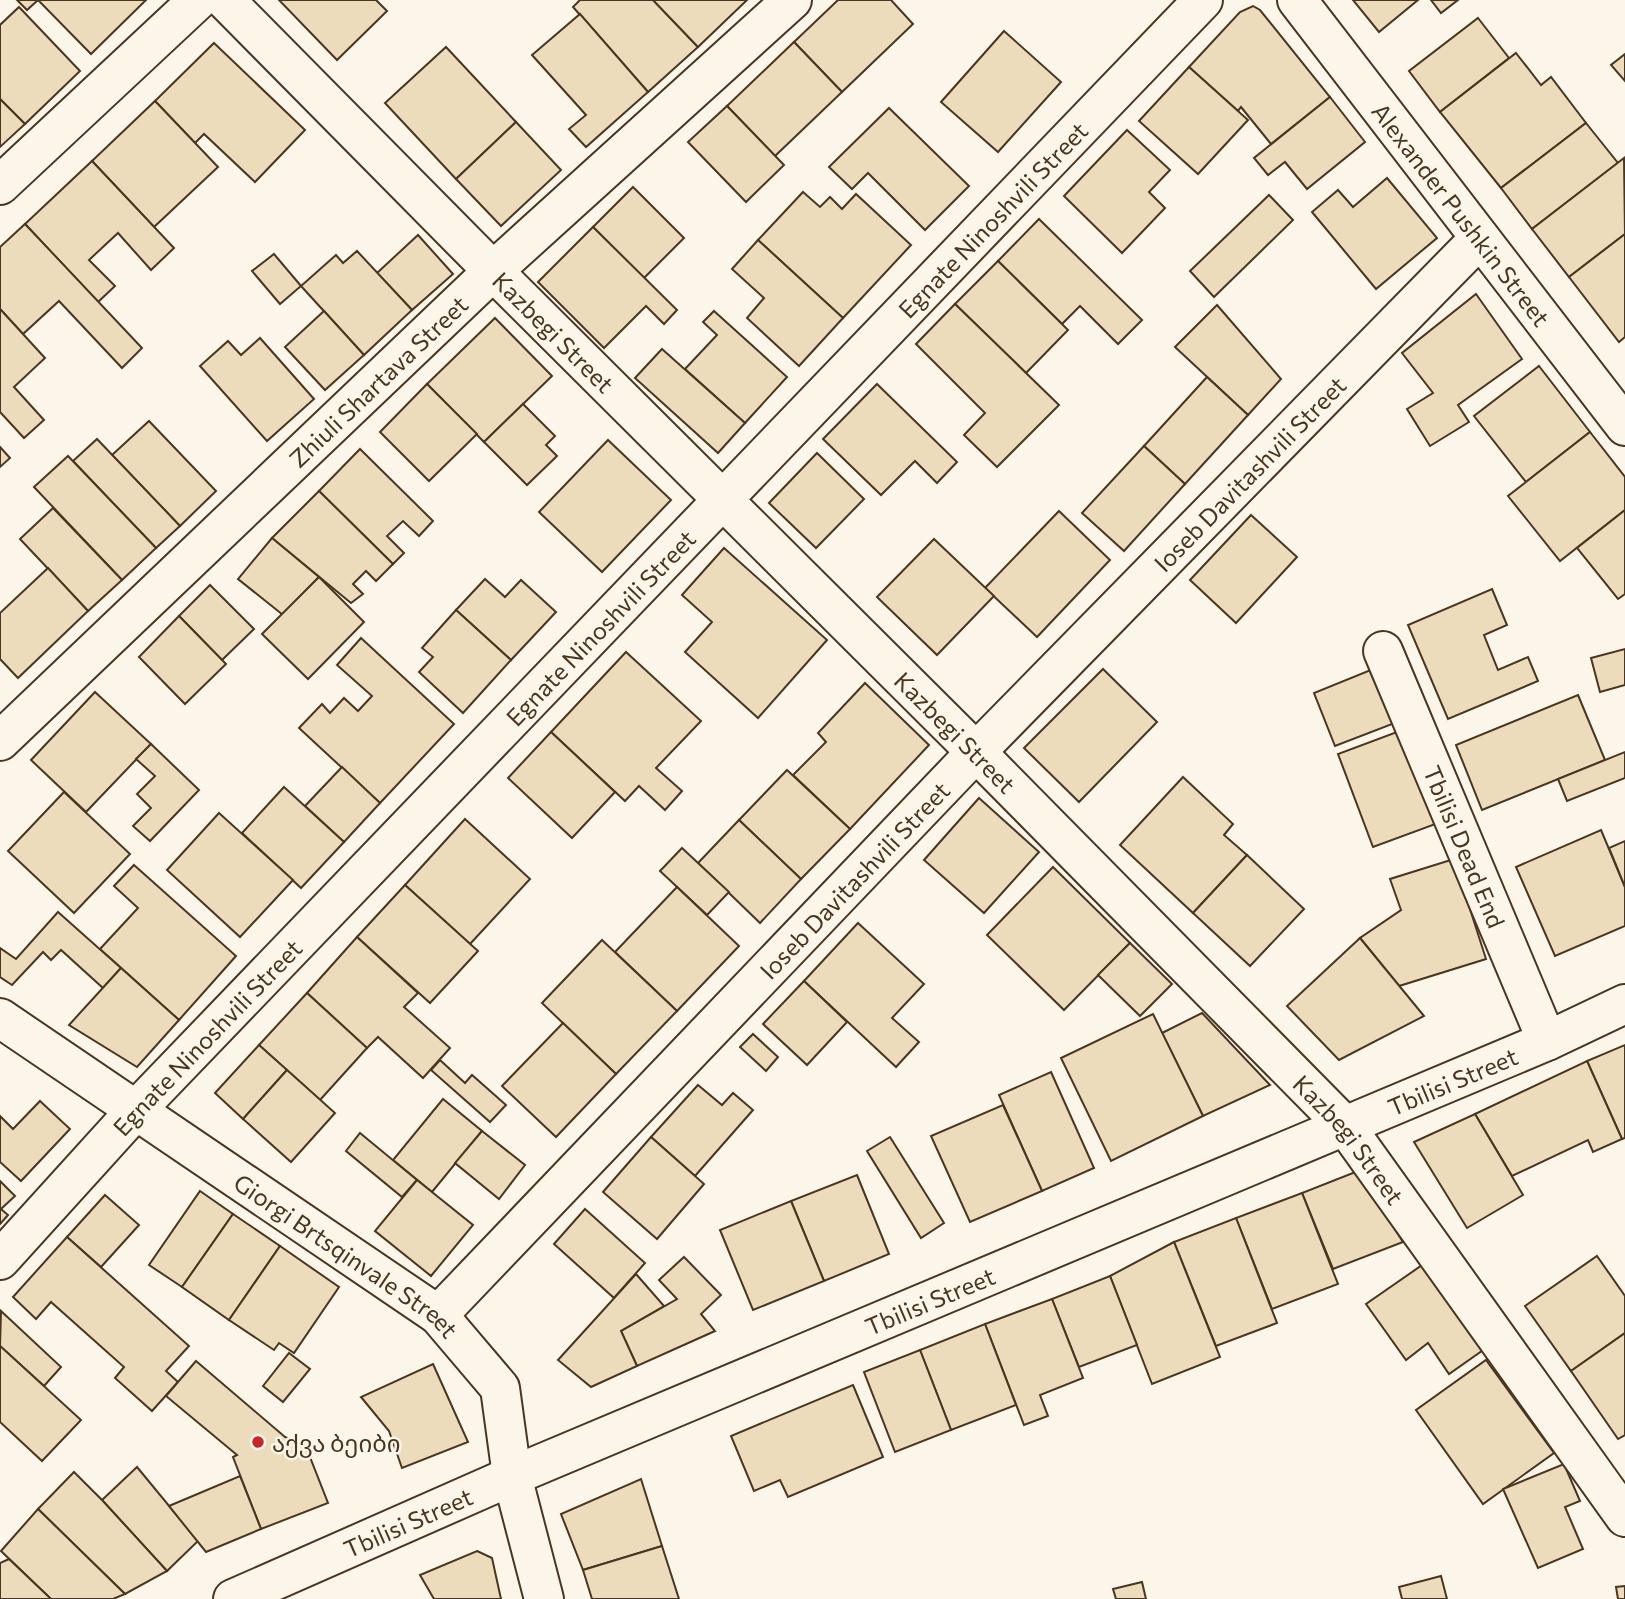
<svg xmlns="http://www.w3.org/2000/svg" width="1625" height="1599" font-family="Commissioner,'Noto Sans Georgian',sans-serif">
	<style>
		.building { fill: #ecdcbc; stroke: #4a3520; stroke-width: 2 }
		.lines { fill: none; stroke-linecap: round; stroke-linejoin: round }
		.minor-casing { stroke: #4a3520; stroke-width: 42 }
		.major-casing { stroke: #4a3520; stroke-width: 42 }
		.minor { stroke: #fbf6e9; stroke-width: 38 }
		.major { stroke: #fbf6e9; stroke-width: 38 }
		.poi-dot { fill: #c62828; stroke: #fbf6e9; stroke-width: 2.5 }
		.labels { text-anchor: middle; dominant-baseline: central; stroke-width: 5; stroke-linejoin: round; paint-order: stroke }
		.street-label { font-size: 24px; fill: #4a3520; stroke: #fbf6e9 }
		.poi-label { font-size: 24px; fill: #4a3520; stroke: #fbf6e9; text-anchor: start }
	</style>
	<rect width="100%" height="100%" fill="#fbf6e9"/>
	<g class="building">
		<polygon points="17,0 38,0 27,10"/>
		<polygon points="38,0 146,0 91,54"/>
		<polygon points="279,0 376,0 387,11 337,60"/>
		<polygon points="580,0 653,0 698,47 648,92 573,7"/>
		<polygon points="653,0 747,0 698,47"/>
		<polygon points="838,0 891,0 913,24 842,92 794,42"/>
		<polygon points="1353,0 1418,0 1379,32"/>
		<polygon points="1431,0 1458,0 1441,13"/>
		<polygon points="1253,6 1260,10 1330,97 1271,144 1241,107 1238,111 1189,67 1240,12"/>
		<polygon points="19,7 80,71 25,124 0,99 0,25"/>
		<polygon points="580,14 648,92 586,147 569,129 586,115 532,55"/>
		<polygon points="1478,18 1509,58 1440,112 1409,71"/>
		<polygon points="1004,31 1061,82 998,152 941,102"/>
		<polygon points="794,42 842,92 775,156 727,106"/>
		<polygon points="214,43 305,130 255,182 204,134 195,143 155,101"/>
		<polygon points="446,47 516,122 456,179 385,103"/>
		<polygon points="1516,53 1541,85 1551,77 1586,123 1501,188 1440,112"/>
		<polygon points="1625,54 1625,81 1611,65"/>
		<polygon points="1189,67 1248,120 1198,174 1139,121"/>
		<polygon points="1330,97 1365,142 1307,189 1285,162 1268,175 1254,158"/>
		<polygon points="0,99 25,124 0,147"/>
		<polygon points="155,101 218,167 154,227 92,161"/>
		<polygon points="727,106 784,165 746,202 688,142"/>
		<polygon points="889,108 969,186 925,230 868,173 852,189 829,167"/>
		<polygon points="516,122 561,170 501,226 456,179"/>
		<polygon points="1586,123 1618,163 1532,229 1501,188"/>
		<polygon points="1127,130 1170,170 1149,192 1165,208 1122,253 1064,196"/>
		<polygon points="1624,158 1625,234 1569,277 1532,229"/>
		<polygon points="92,161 174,248 151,270 118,233 89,260 115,286 98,302 25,224"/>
		<polygon points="1387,178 1437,238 1376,289 1312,212 1338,190 1353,207"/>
		<polygon points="633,187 684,238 644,278 593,227"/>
		<polygon points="803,192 820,207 830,197 842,209 856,194 911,245 843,318 758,240"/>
		<polygon points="1269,195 1293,220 1214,297 1190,271"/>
		<polygon points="1039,219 1142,320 1118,344 1080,306 1062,324 998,261"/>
		<polygon points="25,224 142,348 122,368 59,301 23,334 0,309 0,247"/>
		<polygon points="593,227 677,310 664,324 646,306 604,348 538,282"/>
		<polygon points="1625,234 1625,337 1619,342 1569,277"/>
		<polygon points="418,235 453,274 412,310 377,273"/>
		<polygon points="758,240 843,318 799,366 747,318 764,298 732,269"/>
		<polygon points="357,251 412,310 364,355 301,286 336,255 343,263"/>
		<polygon points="274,254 301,286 280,304 252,271"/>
		<polygon points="998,261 1068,330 1026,373 955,304"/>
		<polygon points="1476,294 1522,359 1458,405 1469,422 1430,446 1407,409 1433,393 1402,353"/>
		<polygon points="955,304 1059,405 997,467 964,435 985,413 916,344"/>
		<polygon points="1217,305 1281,379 1248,415 1175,347"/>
		<polygon points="0,309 45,358 14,387 44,420 24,438 0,412"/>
		<polygon points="324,311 364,355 325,390 285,347"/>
		<polygon points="714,311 787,377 745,423 685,369 717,335 703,322"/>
		<polygon points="495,318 552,376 484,442 427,384"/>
		<polygon points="260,338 314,399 267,441 200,366 228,341 241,355"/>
		<polygon points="662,349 745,423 718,453 635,378"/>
		<polygon points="1539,366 1590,432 1526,482 1474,416"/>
		<polygon points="1207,377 1248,415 1185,484 1144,446"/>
		<polygon points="427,384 477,434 429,481 380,432"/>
		<polygon points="877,384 957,462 937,483 915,461 881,495 823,439"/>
		<polygon points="523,404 555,436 546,445 557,456 527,485 484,442"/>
		<polygon points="149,421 216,491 180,526 112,455"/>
		<polygon points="1590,432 1625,477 1625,510 1560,561 1508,496"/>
		<polygon points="97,439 180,526 156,548 73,461"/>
		<polygon points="608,440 671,500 602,572 539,512"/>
		<polygon points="1144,446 1185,484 1124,551 1082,513"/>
		<polygon points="0,447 10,458 0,467"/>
		<polygon points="360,449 433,521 419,536 403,521 387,536 404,553 393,564 319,491"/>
		<polygon points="817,453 864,499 816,548 769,503"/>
		<polygon points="68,456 156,548 122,580 34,487"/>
		<polygon points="319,491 393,564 376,581 366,571 353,584 363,594 351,603 272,538"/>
		<polygon points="53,508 122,580 88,611 20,539"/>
		<polygon points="1625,510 1625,594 1618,599 1577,548"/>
		<polygon points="1059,511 1110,560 1037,637 985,588"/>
		<polygon points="1251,515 1297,557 1236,623 1190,580"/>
		<polygon points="272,538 319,577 283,615 238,579"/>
		<polygon points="934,539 994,596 937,655 877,597"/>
		<polygon points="724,548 827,640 758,718 685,652 712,622 682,595"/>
		<polygon points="48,568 88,611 18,678 0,659 0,613"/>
		<polygon points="319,577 364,622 308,679 262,634"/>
		<polygon points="485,579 505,597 521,580 556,612 511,660 456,610"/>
		<polygon points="210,585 254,629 222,660 179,616"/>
		<polygon points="1492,589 1507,625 1484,635 1498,670 1528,657 1538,681 1448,719 1408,625"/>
		<polygon points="456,610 511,660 463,713 419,672 433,657 422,648"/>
		<polygon points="179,616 226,664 185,704 139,657"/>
		<polygon points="361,638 454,724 380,803 299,728 322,704 330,713 344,698 358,711 372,696 337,665"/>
		<polygon points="1625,649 1625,685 1600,692 1591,658"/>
		<polygon points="626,652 701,721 656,768 682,791 665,810 639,786 625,801 551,732"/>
		<polygon points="1378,667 1400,721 1335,746 1314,693"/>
		<polygon points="1103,669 1157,722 1079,802 1024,748"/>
		<polygon points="865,683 929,745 850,829 793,775 826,742 818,733"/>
		<polygon points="95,692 151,744 86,812 31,760"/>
		<polygon points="1578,695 1605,760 1482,810 1456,745"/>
		<polygon points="1405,729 1441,822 1373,847 1338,754"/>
		<polygon points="551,732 615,792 572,838 508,778"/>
		<polygon points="151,744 199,790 150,841 133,826 151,808 137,794 155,776 136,759"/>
		<polygon points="1625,752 1625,778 1567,801 1558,779"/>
		<polygon points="342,767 380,803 344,842 305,806"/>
		<polygon points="787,770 850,829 801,879 739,820"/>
		<polygon points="1183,777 1233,824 1224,835 1247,855 1193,913 1120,845"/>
		<polygon points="284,787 344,842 301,888 242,833"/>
		<polygon points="64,792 130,854 74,913 8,851"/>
		<polygon points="979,798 1039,852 984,913 924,860"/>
		<polygon points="219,813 293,880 240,937 167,870"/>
		<polygon points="465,819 530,879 470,944 405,885"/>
		<polygon points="739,820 801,879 760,923 698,863"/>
		<polygon points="1601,830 1625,887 1625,926 1555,956 1516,867"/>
		<polygon points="1625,841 1625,887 1609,848"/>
		<polygon points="682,848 729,892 707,915 660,871"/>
		<polygon points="1247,855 1304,909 1250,966 1193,913"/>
		<polygon points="1454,859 1486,959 1399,986 1360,938 1401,910 1390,879"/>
		<polygon points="134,865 236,956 179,1020 100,949 138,908 114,886"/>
		<polygon points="1053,867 1130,943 1064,1010 987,935"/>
		<polygon points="405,885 478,951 430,1003 357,937"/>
		<polygon points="677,887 739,946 677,1011 615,952"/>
		<polygon points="58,912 121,968 103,988 61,950 51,960 43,952 12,985 0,977 0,948 16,959"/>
		<polygon points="858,923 924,984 892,1018 919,1042 896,1067 804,981"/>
		<polygon points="357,937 418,993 404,1007 450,1048 423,1078 378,1037 367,1048 307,993"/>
		<polygon points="1360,938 1424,1016 1339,1060 1287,1006"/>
		<polygon points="602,940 677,1011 616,1074 542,1003"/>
		<polygon points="1130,943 1172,984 1140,1016 1098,975"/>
		<polygon points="121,968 179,1020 137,1067 69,1025"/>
		<polygon points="804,981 847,1022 807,1065 763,1024"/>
		<polygon points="307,993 367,1048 320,1100 259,1045"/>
		<polygon points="1202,1013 1270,1085 1203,1116 1162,1033"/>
		<polygon points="1153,1014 1203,1116 1111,1161 1061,1058"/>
		<polygon points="563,1023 616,1074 556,1137 502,1086"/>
		<polygon points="753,1034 778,1057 766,1071 740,1047"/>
		<polygon points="259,1045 287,1070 243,1119 215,1093"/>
		<polygon points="1625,1045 1625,1138 1622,1139 1587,1061"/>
		<polygon points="440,1060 465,1083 472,1075 506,1105 490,1122 431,1070"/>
		<polygon points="1587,1061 1622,1139 1593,1152 1588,1140 1512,1176 1475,1114"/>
		<polygon points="287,1070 335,1113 291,1162 243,1119"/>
		<polygon points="1051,1072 1094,1168 1042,1191 999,1095"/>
		<polygon points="698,1085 722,1105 733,1093 753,1110 695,1176 651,1137"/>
		<polygon points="443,1099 482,1131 432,1192 393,1160"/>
		<polygon points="40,1101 70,1129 21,1181 0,1162 0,1116 13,1129"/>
		<polygon points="1003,1105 1042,1191 970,1222 931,1136"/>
		<polygon points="1475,1114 1523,1195 1467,1228 1414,1142"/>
		<polygon points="482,1131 525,1165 499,1199 455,1163"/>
		<polygon points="360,1133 417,1180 402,1197 346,1151"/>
		<polygon points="651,1137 704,1184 657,1239 603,1192"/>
		<polygon points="890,1137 944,1223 921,1238 867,1151"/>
		<polygon points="1358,1171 1403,1242 1333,1269 1302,1193"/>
		<polygon points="857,1175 889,1254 824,1281 791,1201"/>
		<polygon points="417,1180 473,1225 431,1276 375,1231"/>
		<polygon points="0,1181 15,1196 1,1209 8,1215 0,1224"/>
		<polygon points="200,1191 233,1214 182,1287 149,1265"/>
		<polygon points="1302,1193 1338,1284 1272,1309 1236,1218"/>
		<polygon points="105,1195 139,1225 101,1267 67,1237"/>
		<polygon points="791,1201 824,1281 753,1310 720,1230"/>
		<polygon points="585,1209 645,1263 614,1298 554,1244"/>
		<polygon points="233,1214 280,1246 229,1320 182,1287"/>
		<polygon points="1236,1218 1277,1323 1216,1346 1174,1242"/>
		<polygon points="67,1237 189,1346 166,1371 178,1382 152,1411 115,1378 124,1367 51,1302 36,1319 13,1297"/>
		<polygon points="1174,1242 1220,1357 1152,1384 1110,1276"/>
		<polygon points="280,1246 339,1287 294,1353 279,1343 274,1350 229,1320"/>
		<polygon points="1597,1256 1625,1296 1625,1333 1571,1371 1525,1306"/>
		<polygon points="684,1257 721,1295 701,1314 715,1331 637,1366 621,1331 677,1299 659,1280"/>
		<polygon points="1425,1263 1486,1348 1449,1374 1428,1343 1406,1360 1366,1304"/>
		<polygon points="636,1274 664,1306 621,1331 637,1366 591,1387 558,1360"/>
		<polygon points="1110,1276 1137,1345 1079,1367 1052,1299"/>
		<polygon points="1052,1299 1083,1378 1040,1395 1048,1416 1024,1425 985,1324"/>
		<polygon points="1,1311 61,1367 44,1386 0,1346"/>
		<polygon points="985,1324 1016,1405 951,1430 920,1350"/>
		<polygon points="1625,1333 1625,1435 1618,1439 1571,1371"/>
		<polygon points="0,1346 81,1420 42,1461 0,1422"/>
		<polygon points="920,1350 951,1430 895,1452 864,1372"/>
		<polygon points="289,1353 310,1369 283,1402 263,1386"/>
		<polygon points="1486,1360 1554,1453 1483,1504 1416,1410"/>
		<polygon points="196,1361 285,1437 306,1447 328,1503 261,1529 233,1457 237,1455 166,1396"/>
		<polygon points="433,1364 468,1442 402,1468 389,1431 361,1397"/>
		<polygon points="853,1385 883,1457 788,1497 780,1480 754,1491 731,1436"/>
		<polygon points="1564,1464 1580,1501 1565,1507 1583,1549 1538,1568 1503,1489"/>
		<polygon points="137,1467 198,1541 167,1571 102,1500"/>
		<polygon points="74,1472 102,1500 167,1571 125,1594 38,1509"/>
		<polygon points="240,1476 261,1529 206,1552 169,1506"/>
		<polygon points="641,1479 662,1546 583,1570 561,1514"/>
		<polygon points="38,1509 125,1594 113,1599 51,1599 1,1551"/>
		<polygon points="662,1546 679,1599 592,1599 583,1570"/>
		<polygon points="477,1551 492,1558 501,1599 434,1599 420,1575"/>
		<polygon points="9,1559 51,1599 0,1599 0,1563"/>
		<polygon points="1441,1576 1447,1599 1402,1599 1399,1587"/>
		<polygon points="1142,1582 1146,1599 1116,1599 1113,1589"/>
		<polygon points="1625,1586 1625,1599 1618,1599 1616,1587"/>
	</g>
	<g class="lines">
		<defs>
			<g id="minor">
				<path id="s1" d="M225,0l268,271 483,481 370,375 279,390"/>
				<polyline points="0,185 198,0"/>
				<path id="s2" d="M1383,651l164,390"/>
				<path id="s3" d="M0,741l493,-470 299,-271"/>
				<path id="s4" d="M0,1018l438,297 62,73 12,88 32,123"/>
				<path id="s5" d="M0,1260l136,-150 1067,-1110"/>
				<path id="s6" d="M438,1315l538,-563 504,-514"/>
			</g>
			<g id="major">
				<path id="s7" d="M1297,0l328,426"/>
				<path id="s8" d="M233,1599l279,-123 1035,-435 78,-37"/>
			</g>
		</defs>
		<use href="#minor" class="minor-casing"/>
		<use href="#major" class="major-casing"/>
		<use href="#minor" class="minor"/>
		<use href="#major" class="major"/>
	</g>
	<circle class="poi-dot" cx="258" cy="1442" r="7"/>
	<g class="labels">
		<g class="street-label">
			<text stroke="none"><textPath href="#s7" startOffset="270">Alexander Pushkin Street</textPath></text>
			<text stroke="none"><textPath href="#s5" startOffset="1438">Egnate Ninoshvili Street</textPath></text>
			<text stroke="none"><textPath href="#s1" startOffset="467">Kazbegi Street</textPath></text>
			<text stroke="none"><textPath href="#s3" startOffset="522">Zhiuli Shartava Street</textPath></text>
			<text stroke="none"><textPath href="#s6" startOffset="1169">Ioseb Davitashvili Street</textPath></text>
			<text stroke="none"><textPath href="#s5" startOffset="872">Egnate Ninoshvili Street</textPath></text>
			<text stroke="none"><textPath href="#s1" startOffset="1034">Kazbegi Street</textPath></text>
			<text stroke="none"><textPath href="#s2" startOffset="212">Tbilisi Dead End</textPath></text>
			<text stroke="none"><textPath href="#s6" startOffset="602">Ioseb Davitashvili Street</textPath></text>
			<text stroke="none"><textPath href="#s5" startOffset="304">Egnate Ninoshvili Street</textPath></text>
			<text stroke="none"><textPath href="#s8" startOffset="1325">Tbilisi Street</textPath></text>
			<text stroke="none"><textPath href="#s1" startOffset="1601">Kazbegi Street</textPath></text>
			<text stroke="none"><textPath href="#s4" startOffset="420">Giorgi Brtsqinvale Street</textPath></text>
			<text stroke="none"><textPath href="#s8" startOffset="758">Tbilisi Street</textPath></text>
			<text stroke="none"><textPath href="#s8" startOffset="191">Tbilisi Street</textPath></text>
		</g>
		<g class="poi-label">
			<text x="272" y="1442">აქვა ბეიბი</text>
		</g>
	</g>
</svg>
